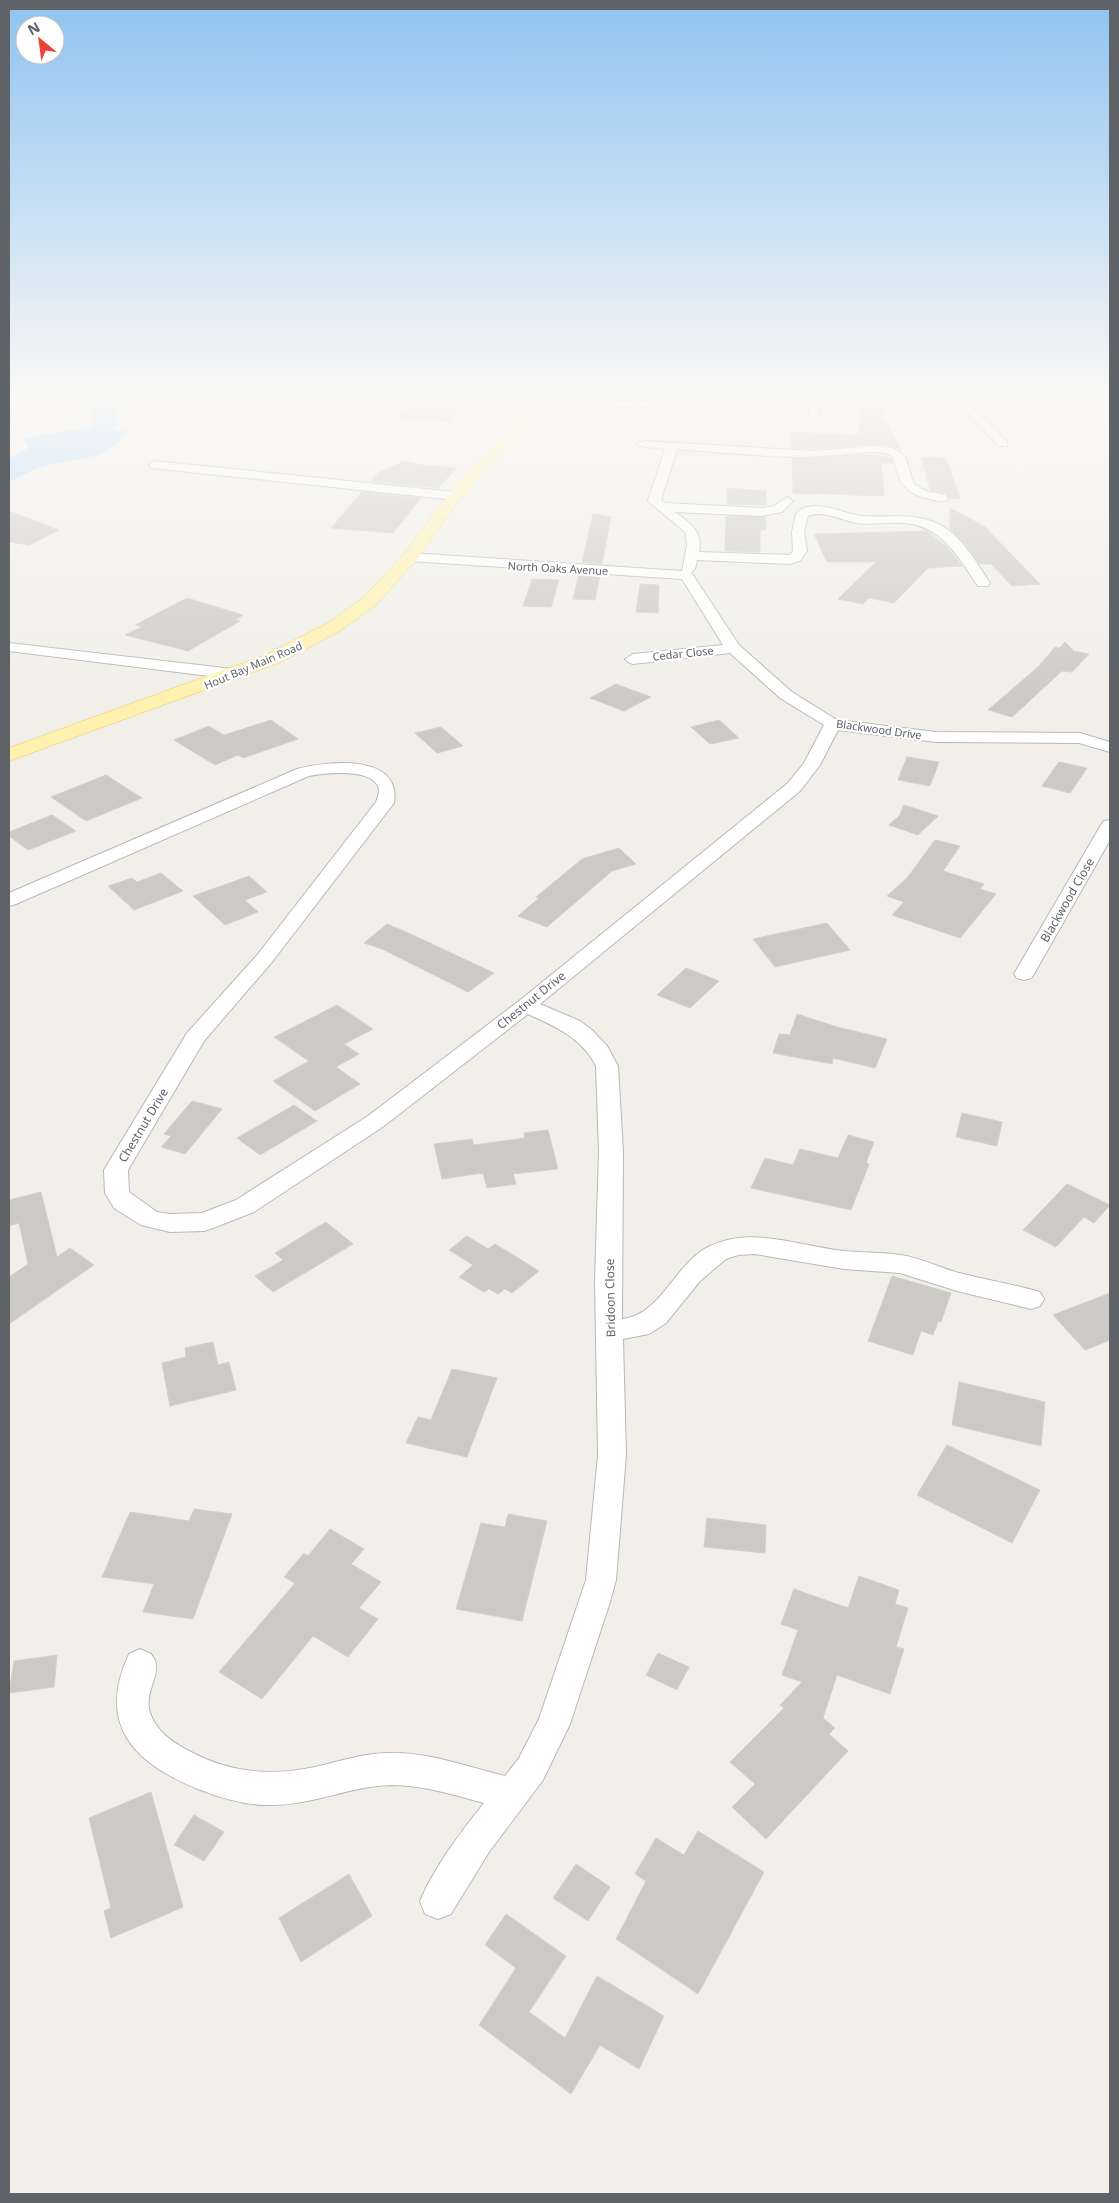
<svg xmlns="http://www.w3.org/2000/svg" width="1119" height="2203" font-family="'Noto Sans',sans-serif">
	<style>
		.water { fill: #aadaff }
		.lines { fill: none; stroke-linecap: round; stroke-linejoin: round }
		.river { fill: #aadaff; fill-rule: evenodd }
		.building { fill: #cccac5; stroke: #d6d1c6 }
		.street-casing { stroke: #b5b8bc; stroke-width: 2 }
		.primary-casing { stroke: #f2c960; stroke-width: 1 }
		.street { fill: #fff; fill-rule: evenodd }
		.primary { fill: #fff2af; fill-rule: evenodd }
		.labels { text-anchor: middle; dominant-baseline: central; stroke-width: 4.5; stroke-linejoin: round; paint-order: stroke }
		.far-street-label { font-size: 11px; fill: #5f6368; stroke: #fff }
		.street-label { font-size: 12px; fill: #5f6368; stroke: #fff }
	</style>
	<rect width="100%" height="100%" fill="#f1efe8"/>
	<path class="water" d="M85,428l42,3c-21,32 -46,25 -79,34 -13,3 -27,11 -39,17v-23l20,-11 -6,-10z"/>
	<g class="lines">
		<polygon class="river" points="99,392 123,392 111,407 120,420 104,441 9,478 9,461 86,431 96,420 87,406"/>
	</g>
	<g class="building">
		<polygon points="426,392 478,392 447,422 397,417"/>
		<polygon points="863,409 881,409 901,451 892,446 874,444 813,449 791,448 791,432 858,435"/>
		<polygon points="874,454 891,458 893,463 881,463 884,496 793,493 792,458"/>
		<polygon points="921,457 946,458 960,499 950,498 946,493 930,490"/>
		<polygon points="405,461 422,465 457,468 438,488 371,481 378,473"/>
		<polygon points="727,488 766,491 766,505 727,504"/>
		<polygon points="362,492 421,498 393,533 331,528"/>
		<polygon points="950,508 984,526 1040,584 1012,586 991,564 980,564 965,544 950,529"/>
		<polygon points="9,511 59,530 29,545 9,542"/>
		<polygon points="593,514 611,517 602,564 582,562"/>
		<polygon points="726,516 766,517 766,530 760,530 760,552 725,551"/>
		<polygon points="927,531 946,546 962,566 928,568 894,603 869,598 863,604 838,599 876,562 827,562 814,534"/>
		<polygon points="579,574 600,575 595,600 573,599"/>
		<polygon points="532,579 559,580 551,607 523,606"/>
		<polygon points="640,584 659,585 658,613 636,612"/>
		<polygon points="187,598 243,615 235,620 240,621 188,651 125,635 142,627 135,625"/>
		<polygon points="1065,642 1074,651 1089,654 1072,672 1062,671 1012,717 988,710 1039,666 1055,647 1059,648"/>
		<polygon points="616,684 651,697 624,711 590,698"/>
		<polygon points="271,720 298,739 243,758 238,755 215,765 174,740 209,726 224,735"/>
		<polygon points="719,720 739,738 710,744 691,727"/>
		<polygon points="441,727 463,746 437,753 415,733"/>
		<polygon points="907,757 939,762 930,786 898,780"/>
		<polygon points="1059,762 1087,768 1070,793 1042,786"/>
		<polygon points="106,775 142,798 86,821 51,797"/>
		<polygon points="904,805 938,816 918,835 889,825 900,815"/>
		<polygon points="52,815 76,831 28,850 9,836 9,832"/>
		<polygon points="935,840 960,846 943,871 984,884 980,889 996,894 960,938 892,915 904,902 887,896 907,878"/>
		<polygon points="619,848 636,864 612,871 547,927 518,916 539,898 536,897 582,859"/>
		<polygon points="161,873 183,891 134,910 108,886 132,878 137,882"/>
		<polygon points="249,876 267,892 245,900 258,912 225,925 193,896"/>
		<polygon points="827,923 850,950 775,967 753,939"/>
		<polygon points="387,924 404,931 494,973 468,992 382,949 364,943"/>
		<polygon points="686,968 719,981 690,1008 657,995"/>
		<polygon points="337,1005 373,1029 344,1044 359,1054 336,1067 360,1084 315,1111 273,1081 309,1061 274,1037"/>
		<polygon points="797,1014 837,1027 887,1039 875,1068 833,1058 832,1064 773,1053 779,1034 790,1035"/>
		<polygon points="192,1101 222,1109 185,1154 161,1147 171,1136 164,1134"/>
		<polygon points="294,1105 317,1121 260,1155 237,1138"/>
		<polygon points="962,1113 1002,1122 997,1146 956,1137"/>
		<polygon points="548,1130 558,1169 513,1174 516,1184 487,1188 483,1173 442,1179 434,1144 472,1139 474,1145 525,1138 524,1133"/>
		<polygon points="848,1135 874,1142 866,1163 869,1164 851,1210 751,1188 765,1158 793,1165 800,1149 838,1158"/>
		<polygon points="1067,1184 1110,1205 1094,1223 1084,1217 1056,1247 1023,1230"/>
		<polygon points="41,1192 57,1257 70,1248 94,1265 9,1324 9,1277 28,1264 19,1223 9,1226 9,1200"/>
		<polygon points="326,1222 353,1244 273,1292 255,1276 283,1260 275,1253"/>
		<polygon points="467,1236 488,1249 495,1244 539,1271 512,1293 505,1289 498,1294 489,1289 484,1292 459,1277 473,1265 449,1250"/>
		<polygon points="892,1276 951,1293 941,1322 938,1321 933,1335 921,1331 913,1355 868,1341"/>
		<polygon points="1110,1293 1110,1340 1085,1350 1053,1315"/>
		<polygon points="213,1342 218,1365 229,1362 236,1390 170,1406 162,1363 186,1357 185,1348"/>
		<polygon points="452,1369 497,1378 467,1457 406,1443 418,1417 431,1420"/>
		<polygon points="959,1382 1045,1402 1041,1446 952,1425"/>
		<polygon points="947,1445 1040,1490 1012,1543 917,1495"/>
		<polygon points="194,1509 232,1514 193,1619 143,1612 154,1584 102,1577 130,1512 189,1521"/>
		<polygon points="508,1514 547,1521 522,1621 456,1609 481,1523 505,1527"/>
		<polygon points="707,1518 766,1525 765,1553 704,1547"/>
		<polygon points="330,1529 364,1549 351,1564 381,1582 359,1608 378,1619 348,1657 313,1636 262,1699 219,1672 295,1583 284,1577 304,1553 308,1556"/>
		<polygon points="859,1576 899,1590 895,1604 908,1608 896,1647 904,1649 890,1694 837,1675 823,1718 835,1728 829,1734 848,1751 766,1839 732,1807 755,1784 730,1762 784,1708 780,1705 802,1682 782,1675 798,1630 781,1624 794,1589 848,1608"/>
		<polygon points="658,1653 689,1667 677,1690 646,1675"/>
		<polygon points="57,1655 54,1687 9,1693 14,1661"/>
		<polygon points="151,1792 183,1907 111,1938 104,1911 111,1908 89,1818"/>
		<polygon points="194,1815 224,1832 204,1861 174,1845"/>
		<polygon points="698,1831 764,1872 698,1994 616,1939 646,1881 635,1874 656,1838 684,1855"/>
		<polygon points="576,1864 610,1887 588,1921 553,1898"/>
		<polygon points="349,1874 372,1916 301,1962 279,1918"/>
		<polygon points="506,1914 566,1956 529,2012 565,2038 597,1976 664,2016 639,2069 600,2045 571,2094 479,2025 516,1968 485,1945"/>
	</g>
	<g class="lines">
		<defs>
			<g id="street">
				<path d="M681,392h10l-6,9c-46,12 -93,4 -139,-2l-5,-3 5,-3c44,5 88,13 131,4z"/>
				<polygon points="813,392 823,392 819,415 814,418 809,415"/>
				<polygon points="947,392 958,392 1007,442 1007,446 999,446"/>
				<path d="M643,441l170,10 61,-5 18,2 13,8 9,28 12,7 20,4 2,3 -2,3c-6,1 -13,-1 -20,-3 -23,-5 -28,-19 -33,-41 -14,-10 -39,-3 -56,-2 -53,5 -107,-2 -160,-6l-16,51 4,3 97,5 12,-2 13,-9 6,4 -11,11 -20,4 -87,-4c16,12 28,19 24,40l91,3 3,-4 -1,-19 4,-18c15,-18 47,0 66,2 29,2 55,-5 82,11 20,13 33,36 46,56l-2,3h-10c-19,-28 -37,-62 -76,-63 -15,-1 -30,2 -46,0 -15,-3 -33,-13 -48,-7l-4,16 3,19 -7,10 -11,3 -92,-4 -2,9 -4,3 48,73 53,47 45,28 99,12 144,1 30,9v10l-31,-9 -143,-1 -98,-12 -18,35 -20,26 -260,213 40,17 12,9 15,16 11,20 5,86 -1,167c40,-4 53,-57 88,-73 43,-20 89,0 134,5 19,2 38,1 57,4 20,3 39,13 58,18 27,7 54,11 81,19l4,7 -4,7 -9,3 -74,-18 -57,-18 -56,-4 -89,-15 -17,1 -12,4 -26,22 -34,42 -17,11 -26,5 3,116 -10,125 -6,22 -40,122 -27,56 -54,72 -38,62 -13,5 -13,-5 -5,-13c15,-35 40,-68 64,-98 -30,-8 -61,-18 -93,-18 -41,1 -78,20 -119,20 -25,1 -51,-7 -74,-16 -64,-26 -102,-64 -69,-135l11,-5 11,5c2,3 5,7 5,10 2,20 -17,34 -1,59 8,14 24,23 38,30 38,20 81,23 122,14 26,-6 52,-15 78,-14 39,0 75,14 112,23l14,-18 20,-39 47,-139 12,-125 -3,-174 4,-129 -3,-86c-15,-29 -40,-39 -68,-52l-144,112 -130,86 -41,16 -9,3 -34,1 -29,-7 -27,-17 -9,-15 -1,-23 83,-137 71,-79 118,-152c1,-3 3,-8 3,-12 -3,-23 -55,-17 -70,-14l-293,128 -7,2v-13l288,-124c30,-8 105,-16 97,34l-122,159 -68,79 -76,129 1,22 28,20 13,2 32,-1 34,-13 132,-84 151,-115 269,-218 16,-20 20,-38 -44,-27 -50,-45 -97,11 -5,-2 -3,-3 8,-5 90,-9 -41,-66 -272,-18 -7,-4 7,-4 272,18 5,-26 -2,-13 -37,-31 17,-52 -26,-3 -2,-2z"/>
				<polygon points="155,461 455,492 461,496 455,500 151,468 149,465"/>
				<polygon points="9,643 233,669 241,674 233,679 9,651"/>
				<polygon points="1110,820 1110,840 1034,974 1031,978 1024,980 1017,978 1014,974 1101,825 1104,821"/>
			</g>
			<polygon id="primary" points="543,392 570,392 579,400 577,403 567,403 556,393 460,499 416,560 376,605 340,631 279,663 9,761 9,748 265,655 328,623 364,597 404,554 450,493"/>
		</defs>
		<use href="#street" class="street-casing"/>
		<use href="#primary" class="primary-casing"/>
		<use href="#street" class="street"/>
		<use href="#primary" class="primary"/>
	</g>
	<linearGradient id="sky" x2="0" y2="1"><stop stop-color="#8fc3f1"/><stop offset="0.56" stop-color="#f9f8f5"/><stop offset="1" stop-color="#f9f8f5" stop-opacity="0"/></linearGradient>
	<rect width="1119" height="701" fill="url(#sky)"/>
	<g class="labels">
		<g class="far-street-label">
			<text transform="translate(558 568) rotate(3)">North Oaks Avenue</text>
			<text transform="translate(683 653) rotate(-6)">Cedar Close</text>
			<text transform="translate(253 665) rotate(-23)">Hout Bay Main Road</text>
			<text transform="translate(879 729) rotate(8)">Blackwood Drive</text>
		</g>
		<g class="street-label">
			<text transform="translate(1067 900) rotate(-60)">Blackwood Close</text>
			<text transform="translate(531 1000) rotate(-39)">Chestnut Drive</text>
			<text transform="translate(143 1125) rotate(-59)">Chestnut Drive</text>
			<text transform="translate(610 1298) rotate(-91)">Bridoon Close</text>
		</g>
	</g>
	<rect width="1119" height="2203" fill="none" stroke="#5f6368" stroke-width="20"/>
	<g transform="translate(40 40) rotate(331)"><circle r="24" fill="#ffffff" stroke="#bfc1c3"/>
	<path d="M0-4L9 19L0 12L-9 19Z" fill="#ea4335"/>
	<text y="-8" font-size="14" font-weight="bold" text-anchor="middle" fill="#5f6368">N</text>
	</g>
</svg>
